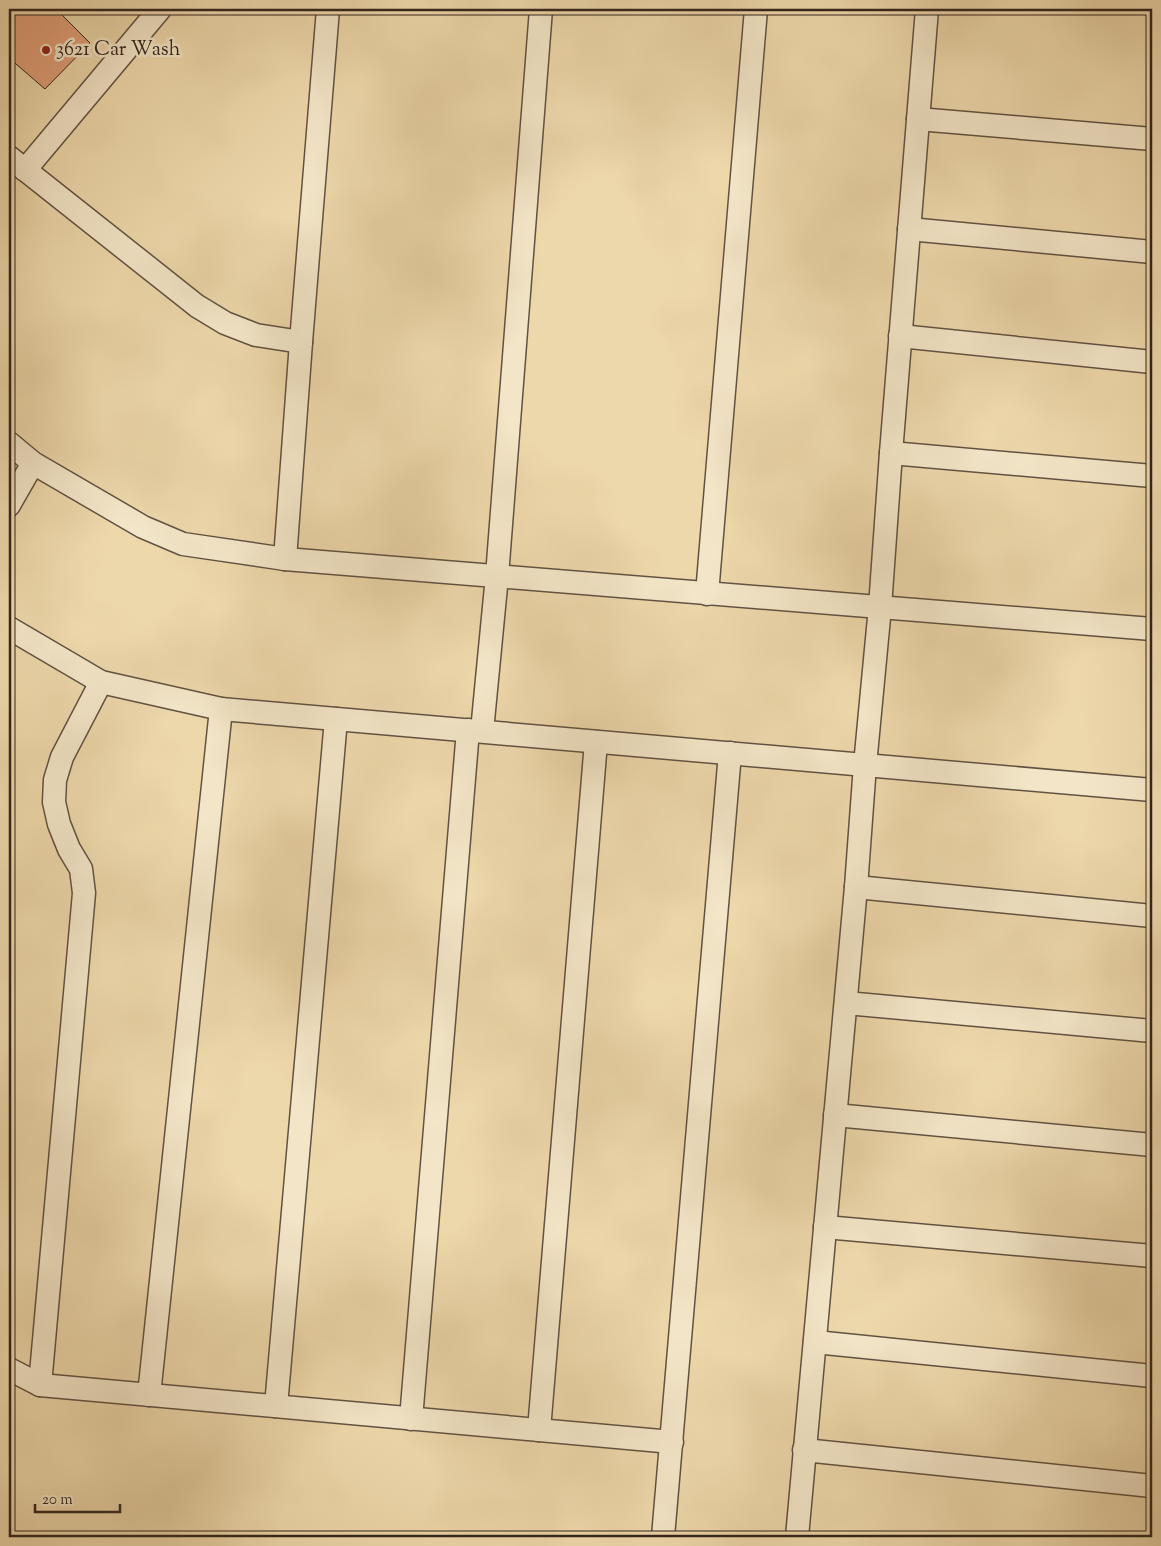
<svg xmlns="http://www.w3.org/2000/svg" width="1161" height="1546" font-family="'Sorts Mill Goudy',serif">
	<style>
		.building { fill: #e1a079; stroke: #33251f }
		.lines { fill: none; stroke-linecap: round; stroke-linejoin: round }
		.minor-casing { stroke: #625242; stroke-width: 25 }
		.minor { stroke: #f3e6c8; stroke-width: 22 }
		.poi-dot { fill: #8f2418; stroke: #f3e6c8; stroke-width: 2 }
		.labels { text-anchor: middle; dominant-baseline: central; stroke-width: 5; stroke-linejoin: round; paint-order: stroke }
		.poi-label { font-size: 20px; fill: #33251f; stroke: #f3e6c8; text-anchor: start }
	</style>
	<rect width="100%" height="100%" fill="#edd8ab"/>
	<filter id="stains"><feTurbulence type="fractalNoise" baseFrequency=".004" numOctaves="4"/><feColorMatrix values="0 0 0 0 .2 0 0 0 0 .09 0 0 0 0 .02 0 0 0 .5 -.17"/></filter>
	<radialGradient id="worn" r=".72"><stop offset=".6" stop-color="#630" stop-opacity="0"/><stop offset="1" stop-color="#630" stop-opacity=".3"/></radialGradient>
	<polygon class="building" points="9,9 56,9 90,43 45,89 9,58"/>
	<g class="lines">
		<defs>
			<g id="minor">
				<polyline points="918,119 1152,139"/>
				<polyline points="9,157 197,306 225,323 256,335 301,342"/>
				<polyline points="25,170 160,9"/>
				<polyline points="909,229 1152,252"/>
				<polyline points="900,336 1152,362"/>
				<polyline points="9,443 33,463 143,527 183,544 285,559 1152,629"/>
				<polyline points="891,453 1152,476"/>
				<polyline points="9,505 33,463"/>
				<polyline points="285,559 301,342 328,9"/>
				<polyline points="707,594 756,9"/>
				<polyline points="9,628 101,682 221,709 1152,790"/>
				<polyline points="482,731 497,576 541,9"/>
				<polyline points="856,887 1152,916"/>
				<polyline points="846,1003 1152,1031"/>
				<polyline points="835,1115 1152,1145"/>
				<polyline points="825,1227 1152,1256"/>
				<polyline points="815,1342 1152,1376"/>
				<polyline points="9,1369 40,1385 672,1442"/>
				<polyline points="40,1385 84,893 81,869 69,849 59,824 54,802 55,780 62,757 101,682"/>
				<polyline points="149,1395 221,709"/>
				<polyline points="276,1406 336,719"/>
				<polyline points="411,1419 468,730"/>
				<polyline points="539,1430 596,742"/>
				<polyline points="804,1450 1152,1486"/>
				<polyline points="663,1537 730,753"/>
				<polyline points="797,1537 856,887 865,765 880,607 891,453 927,9"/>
			</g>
		</defs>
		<use href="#minor" class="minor-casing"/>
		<use href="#minor" class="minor"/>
	</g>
	<circle class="poi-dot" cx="46" cy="50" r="5"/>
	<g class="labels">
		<g class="poi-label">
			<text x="56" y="50">3621 Car Wash</text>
		</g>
	</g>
	<rect width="1161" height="1546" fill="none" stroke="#edd8ab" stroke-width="30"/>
	<rect x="10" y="10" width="1141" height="1526" fill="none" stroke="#33251f" stroke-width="2.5"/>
	<rect x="15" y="15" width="1131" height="1516" fill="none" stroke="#33251f"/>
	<path d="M35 1504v8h85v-8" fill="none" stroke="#33251f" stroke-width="2.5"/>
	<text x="42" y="1504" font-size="15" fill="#33251f" stroke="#f3e6c8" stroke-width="4" paint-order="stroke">20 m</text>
	<rect width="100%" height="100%" filter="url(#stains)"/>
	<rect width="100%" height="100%" fill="url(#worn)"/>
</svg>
